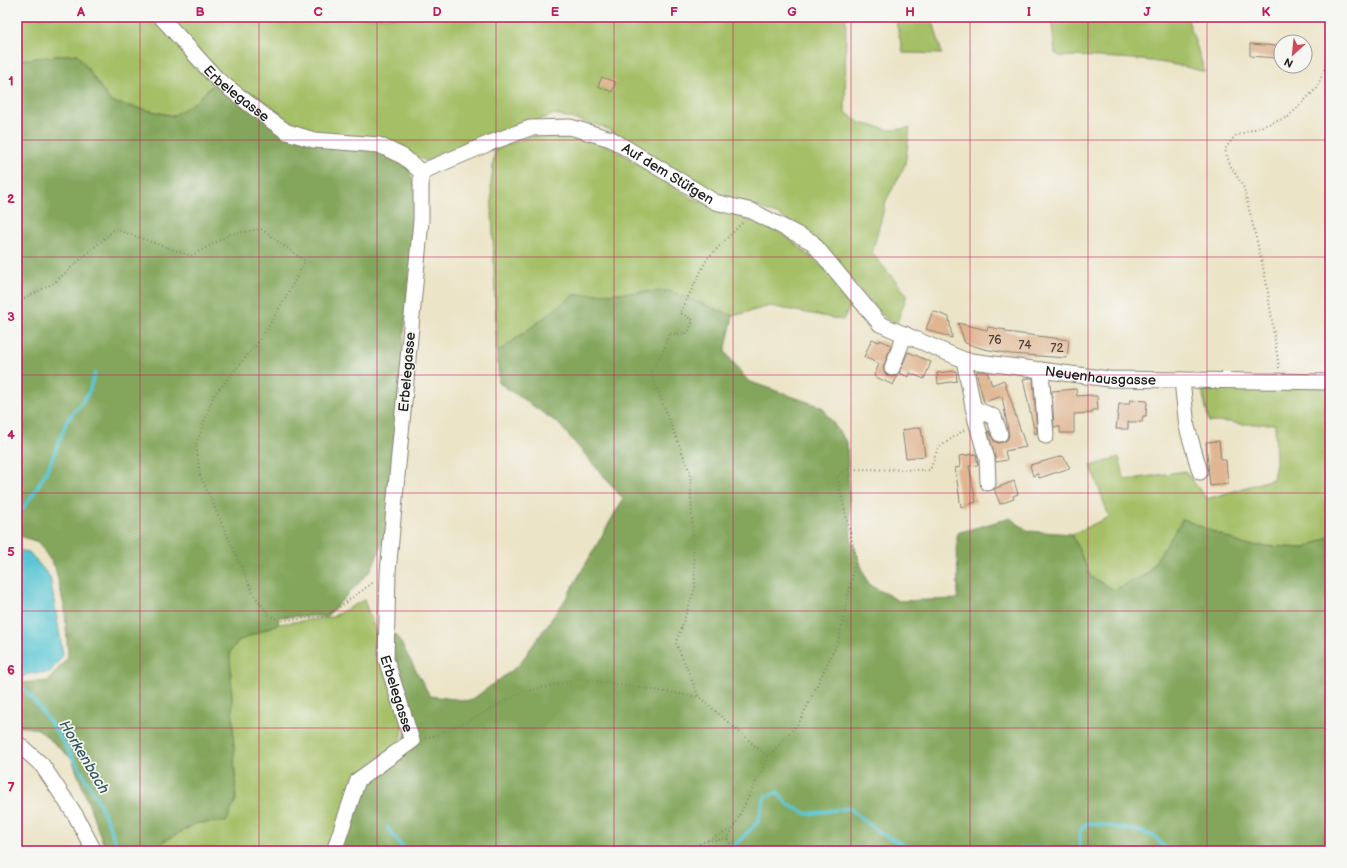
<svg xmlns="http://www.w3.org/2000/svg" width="1347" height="868" font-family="'Balsamiq Sans',sans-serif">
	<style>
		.green { fill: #a4bf66; stroke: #606e41 }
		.forest { fill: #83a65b; stroke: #50613c }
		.water { fill: #5ac6d3; stroke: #3b7178 }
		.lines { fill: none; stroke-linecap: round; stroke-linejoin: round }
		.stream { stroke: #5ac6d3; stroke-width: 3.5 }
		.building { fill: #e0b592 }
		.minor-casing { stroke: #848072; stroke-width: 17 }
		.path { stroke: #848072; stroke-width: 2; stroke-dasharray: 1 3; stroke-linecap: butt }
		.minor { stroke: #fff; stroke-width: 15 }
		.grid { fill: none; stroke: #c2185b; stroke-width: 1; stroke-opacity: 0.55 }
		.labels { text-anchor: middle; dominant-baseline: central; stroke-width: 3.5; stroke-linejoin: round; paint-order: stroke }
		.number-label { font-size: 12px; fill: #4d423a }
		.street-label { font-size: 14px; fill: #1c1c1c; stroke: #f6f6f2 }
		.water-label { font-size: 15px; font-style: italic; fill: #32585c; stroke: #f6f6f2 }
		.neatline { fill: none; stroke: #c2185b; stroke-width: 1.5 }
		.grid-label { font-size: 13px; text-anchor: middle; font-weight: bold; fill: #c2185b }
	</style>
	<rect width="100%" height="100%" fill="#f6f6f2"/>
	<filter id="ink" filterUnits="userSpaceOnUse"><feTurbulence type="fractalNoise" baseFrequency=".025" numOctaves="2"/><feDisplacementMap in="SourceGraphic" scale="8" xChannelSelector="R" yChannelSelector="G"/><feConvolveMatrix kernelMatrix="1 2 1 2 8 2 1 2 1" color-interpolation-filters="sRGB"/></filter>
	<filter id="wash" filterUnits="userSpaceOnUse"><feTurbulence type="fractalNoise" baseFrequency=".012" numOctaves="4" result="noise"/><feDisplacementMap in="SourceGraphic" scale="16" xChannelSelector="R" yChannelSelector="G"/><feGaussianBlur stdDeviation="0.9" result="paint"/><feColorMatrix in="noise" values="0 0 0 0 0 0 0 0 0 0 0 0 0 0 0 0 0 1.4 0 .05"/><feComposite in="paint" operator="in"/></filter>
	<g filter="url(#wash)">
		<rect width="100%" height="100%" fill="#ece4c7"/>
		<g class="green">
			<polygon points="17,17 157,17 214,83 195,102 174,116 111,102 77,54 17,60"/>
			<polygon points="168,17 846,17 845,112 860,123 891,130 910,128 905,165 886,201 872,253 907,295 897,323 890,323 817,242 779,215 707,189 604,127 555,114 427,161 379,144 288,130 220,77"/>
			<polygon points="895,17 932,17 942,54 903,53"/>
			<path d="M1051,17h136l18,55c-48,-14 -96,-15 -145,-16l-5,-3z"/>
			<polygon points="535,135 582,135 615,149 691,198 733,213 785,235 833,276 853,300 843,320 770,306 733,316 669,291 574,295 497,353 491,183 495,149"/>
			<polygon points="1280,385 1330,388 1330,536 1305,548 1245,545 1183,520 1147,574 1114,590 1091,577 1072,534 1109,517 1091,466 1119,457 1125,480 1185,471 1207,499 1273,479 1276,462 1275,424 1239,424 1231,422 1209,422 1202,390"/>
			<polygon points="364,600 381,646 403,729 400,745 331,851 162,851 158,845 197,823 226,821 236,800 230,652 238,641 278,624 332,617"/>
		</g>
		<g class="forest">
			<polygon points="77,54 111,102 173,116 195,102 216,82 287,133 377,148 406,162 417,191 386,535 371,570 327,616 279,617 278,624 238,641 230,652 236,800 226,822 197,823 158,844 162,851 106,851 72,759 38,729 17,726 17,683 48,681 68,657 65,610 55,567 38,542 17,535 17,60"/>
			<polygon points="669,291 733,316 725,352 748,381 822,407 847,443 851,538 868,584 899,601 958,599 957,533 1010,518 1028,531 1072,534 1091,577 1114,590 1147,574 1183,519 1245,545 1305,548 1330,536 1330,851 336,851 354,789 400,761 407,727 387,637 396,634 430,696 470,701 518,666 565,600 623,499 558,423 499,383 497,353 574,295"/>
		</g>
		<polygon class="water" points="17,550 29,552 50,577 63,655 50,672 28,674 17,680"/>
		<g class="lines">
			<g class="stream">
				<polyline points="17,516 32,496 48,469 67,421 88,394 95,373"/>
				<path d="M17,682c21,21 36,44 51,68 20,32 40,65 50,101"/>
				<polyline points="387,827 405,851"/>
				<polyline points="729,851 758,822 765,797 777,792 789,805 808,814 849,808 880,833 909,847 913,851"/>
				<polyline points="1020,851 1022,848 1050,849 1062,851"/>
				<polyline points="1078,851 1080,850 1080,832 1087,823 1135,830 1154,836 1168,851"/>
			</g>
		</g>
		<g id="blocks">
			<g class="building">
				<polygon points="1250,44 1277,46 1276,58 1250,56"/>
				<polygon points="602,77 616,82 612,92 598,86"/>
				<polygon points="933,311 949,317 952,338 926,329"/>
				<polygon points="958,323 987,330 988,327 1006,330 1006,332 1069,340 1067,358 1011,354 984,349 965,343"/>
				<polygon points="872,339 879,342 880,340 891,345 883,369 885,373 888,376 893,377 898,375 893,385 874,376 879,364 864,357"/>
				<polygon points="908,352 931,362 924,379 910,373 909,377 899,373"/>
				<polygon points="956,371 957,381 938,384 937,373"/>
				<polygon points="980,371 987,372 992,385 1004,380 1026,447 1005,451 1007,460 1001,461 996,462 988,431 989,431 994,441 998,443 1003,442 1007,440 1009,436 1002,396 984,402 976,372"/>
				<polygon points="1029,378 1033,378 1037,433 1035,434 1023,379"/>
				<polygon points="1076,389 1077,396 1092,395 1092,396 1097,396 1098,410 1092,410 1093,413 1074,414 1074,433 1060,433 1060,427 1054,427 1052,391"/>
				<polygon points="1130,400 1147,401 1146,416 1143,416 1142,422 1128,422 1128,429 1116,429 1119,404 1129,404"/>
				<polygon points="921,427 925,456 906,458 902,430"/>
				<polygon points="1219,441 1221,460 1226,460 1228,484 1210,486 1206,442"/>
				<polygon points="976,454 978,465 969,466 976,502 961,507 955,468 960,467 959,456"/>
				<polygon points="1063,456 1070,468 1039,478 1038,474 1033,476 1030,465"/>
				<polygon points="1014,481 1018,494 1013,496 1014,499 1000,504 994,489"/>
			</g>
		</g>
	</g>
	<g filter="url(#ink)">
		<use href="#blocks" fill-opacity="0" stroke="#848072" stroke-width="1"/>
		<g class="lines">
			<defs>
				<g id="minor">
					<path id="s1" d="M161,17l56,62 49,38 21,15 27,8 65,5 25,12 17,15v48l-33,352 -2,87 26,82 -54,39 -24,71"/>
					<path id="s2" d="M421,172l69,-29 40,-15 40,-1 41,12 104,63 37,9 60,31 68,82 84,36 145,19 221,3"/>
					<polyline points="964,360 976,421 987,459 988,483"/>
					<polyline points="892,368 905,334"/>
					<polyline points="1041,370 1046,436"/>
					<polyline points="1182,380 1187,427 1200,472"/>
					<polyline points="973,408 994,417 1000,434"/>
					<polyline points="17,743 42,765 76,816 94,851"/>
				</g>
			</defs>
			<use href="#minor" class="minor-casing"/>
			<g class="path">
				<polyline points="742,223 707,259 680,313 693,320 688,333 668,334 663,352 650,372 690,472 695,588 676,643 699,697 768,757"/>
				<polyline points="17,302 54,283 115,229 191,256 231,234 261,229 305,261 291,288 260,340 214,395 196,444 200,475 254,595 269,615 280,621 327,616 375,581"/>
				<polyline points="1279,368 1266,280 1244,188 1230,165 1225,149 1235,136 1288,117 1317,88 1330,54"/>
				<polyline points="425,738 437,735 476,717 522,692 581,679 699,697"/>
				<polyline points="728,839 733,851"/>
				<polyline points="708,840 731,829"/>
				<polyline points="685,851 706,841 728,839 768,757 799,723 839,639 856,558 837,477 845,469 930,470 938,448 964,430"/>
			</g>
			<use href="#minor" class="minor"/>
		</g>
	</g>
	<path class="grid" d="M140,17v834M259,17v834M377,17v834M496,17v834M614,17v834M733,17v834M851,17v834M970,17v834M1088,17v834M1207,17v834M17,140h1313M17,257h1313M17,375h1313M17,493h1313M17,611h1313M17,728h1313"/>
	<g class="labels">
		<g class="number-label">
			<text x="995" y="340">76</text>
			<text x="1025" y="345">74</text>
			<text x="1057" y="348">72</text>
		</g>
		<g class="street-label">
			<text stroke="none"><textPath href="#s1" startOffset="108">Erbelegasse</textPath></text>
			<text stroke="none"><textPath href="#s2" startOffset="267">Auf dem Stüfgen</textPath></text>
			<text transform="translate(407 372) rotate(-85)">Erbelegasse</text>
			<text stroke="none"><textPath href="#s2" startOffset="763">Neuenhausgasse</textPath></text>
			<text stroke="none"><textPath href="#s1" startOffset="840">Erbelegasse</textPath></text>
		</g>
		<g class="water-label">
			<text transform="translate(84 757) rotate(59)">Horkenbach</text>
		</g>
	</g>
	<rect width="1347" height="868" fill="none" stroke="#f6f6f2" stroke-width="44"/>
	<g transform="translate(1293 54) rotate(207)"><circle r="19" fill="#f6f6f2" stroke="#9f9f9c"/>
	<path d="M0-3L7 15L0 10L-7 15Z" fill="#d1495b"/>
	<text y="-6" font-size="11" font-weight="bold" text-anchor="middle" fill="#1c1c1c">N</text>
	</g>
	<rect x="22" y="22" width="1303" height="824" class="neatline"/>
	<g class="grid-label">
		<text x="81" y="16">A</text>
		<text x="200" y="16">B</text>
		<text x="318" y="16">C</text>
		<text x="437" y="16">D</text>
		<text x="555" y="16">E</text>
		<text x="674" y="16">F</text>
		<text x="792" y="16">G</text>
		<text x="910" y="16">H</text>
		<text x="1029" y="16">I</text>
		<text x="1147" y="16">J</text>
		<text x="1266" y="16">K</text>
		<text x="11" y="85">1</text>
		<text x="11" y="203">2</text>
		<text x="11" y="321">3</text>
		<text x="11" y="439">4</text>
		<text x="11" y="556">5</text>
		<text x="11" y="674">6</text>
		<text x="11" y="792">7</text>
	</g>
</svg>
